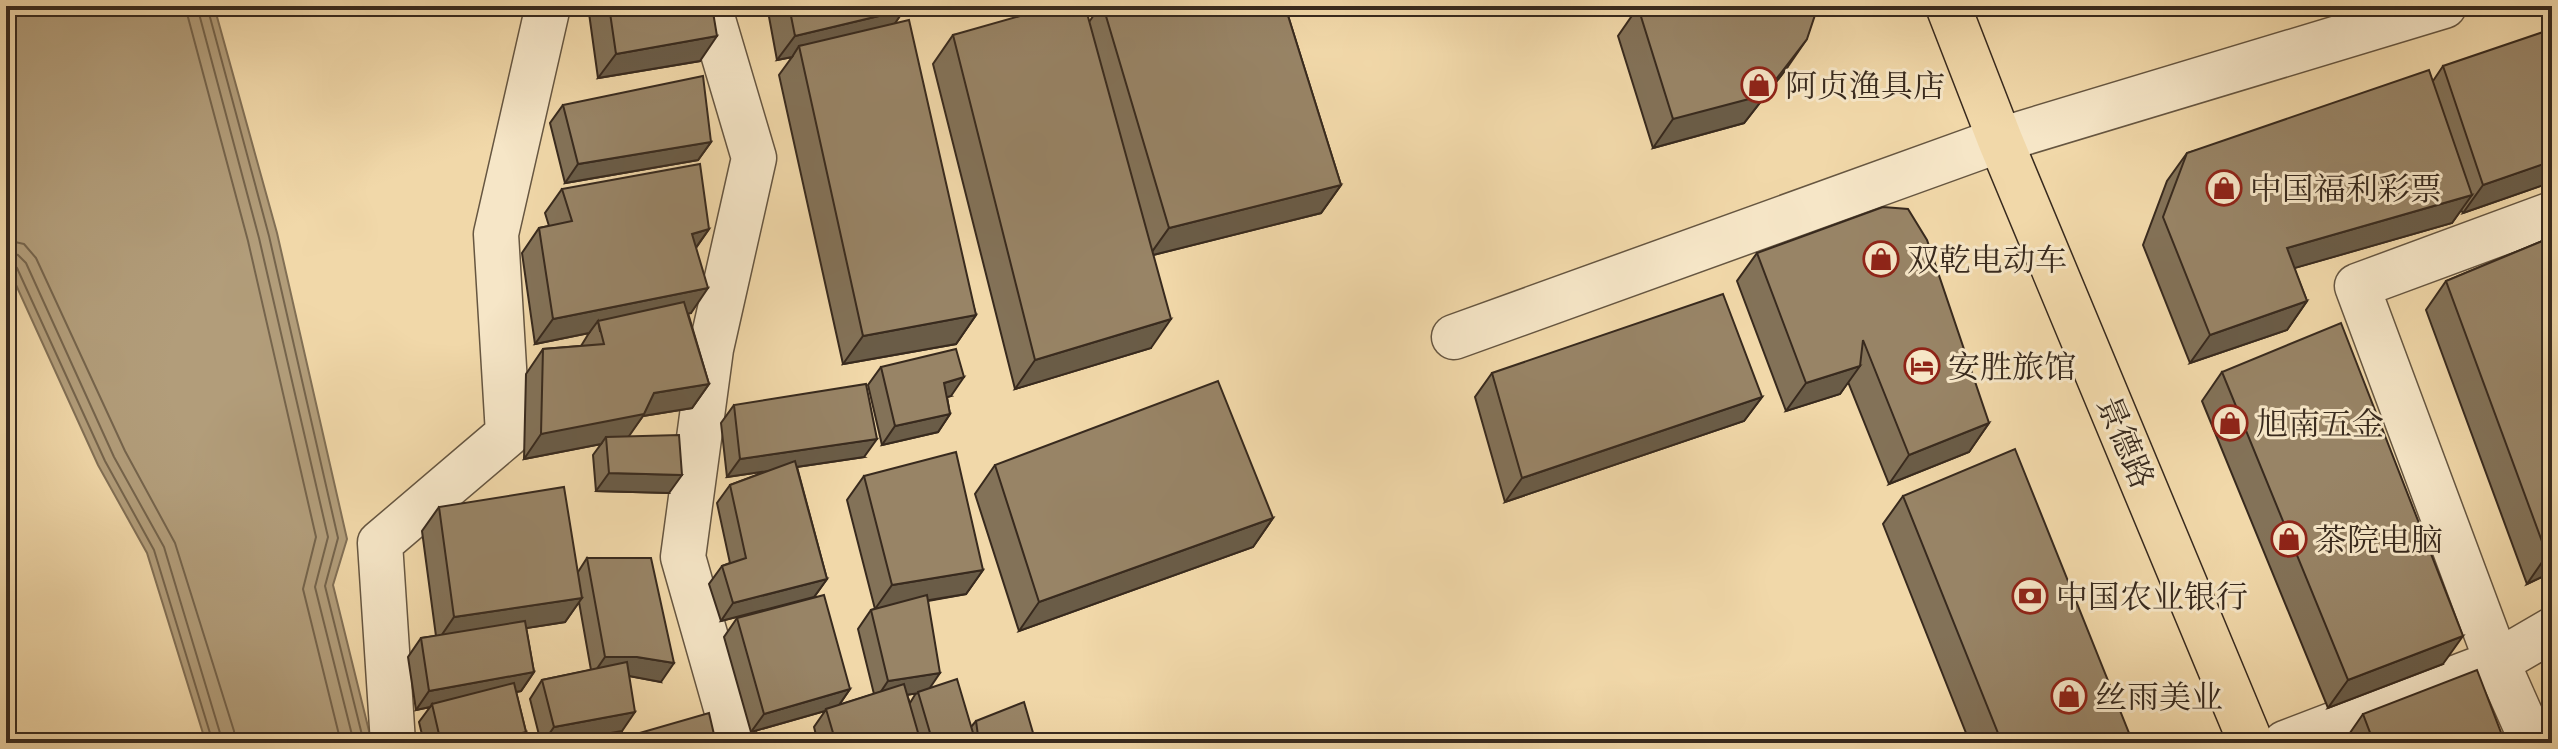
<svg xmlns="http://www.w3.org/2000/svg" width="2558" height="749" font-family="'Gentium Book Plus','Noto Serif SC',serif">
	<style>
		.water { fill: #b29d7a; stroke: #816f55; stroke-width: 2 }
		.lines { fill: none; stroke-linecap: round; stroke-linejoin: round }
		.shore { stroke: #75644c; stroke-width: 2 }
		.minor-casing { stroke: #665641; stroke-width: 47 }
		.major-casing { stroke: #382a1e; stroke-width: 47 }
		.minor { stroke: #f6e6c7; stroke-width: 44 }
		.major { stroke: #f1d8a9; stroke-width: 44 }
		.wall { fill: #837258; stroke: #382a1e; stroke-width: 2; fill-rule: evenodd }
		.shaded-wall { fill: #6a5c47; stroke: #382a1e; stroke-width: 2 }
		.building { fill: #988466; stroke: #382a1e; stroke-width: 2 }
		.labels { text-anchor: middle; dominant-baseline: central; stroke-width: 6; stroke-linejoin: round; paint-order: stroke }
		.poi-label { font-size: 32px; fill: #382a1e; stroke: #f6e6c7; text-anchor: start }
		.street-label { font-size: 32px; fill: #382a1e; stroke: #f6e6c7 }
	</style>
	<rect width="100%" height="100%" fill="#f1d8a9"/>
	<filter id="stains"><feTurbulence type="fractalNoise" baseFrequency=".0025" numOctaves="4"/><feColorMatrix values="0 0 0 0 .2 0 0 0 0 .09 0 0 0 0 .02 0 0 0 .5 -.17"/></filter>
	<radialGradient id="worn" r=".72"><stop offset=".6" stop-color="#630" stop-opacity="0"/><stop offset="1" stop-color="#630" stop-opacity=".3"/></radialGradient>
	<polygon class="water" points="6,6 214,6 277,233 347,539 333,585 372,743 206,743 147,553 98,465 6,263"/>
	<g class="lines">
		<g class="shore">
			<polyline points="185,6 248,241 316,537 303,589 341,743"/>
			<polyline points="197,6 259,238 328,537 315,587 354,743"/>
			<polyline points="207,6 269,236 338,538 325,586 364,743"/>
			<polyline points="6,240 24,244 36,258 125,451 175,543 234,731 235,743"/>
			<polyline points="6,252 18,255 26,263 114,457 164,547 223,743"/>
			<polyline points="6,262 12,263 17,268 105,461 154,550 213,743"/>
		</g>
		<defs>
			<g id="minor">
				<polyline points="709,6 754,158 711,349 683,557 736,743"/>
				<polyline points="1454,337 2000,140 2444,6"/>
				<polyline points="393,743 380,543 508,434 496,234 548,6"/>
				<polyline points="2285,743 2497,662 2552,630"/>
				<polyline points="2533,743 2497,662 2357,286 2552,214"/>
			</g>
			<polyline id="major" points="1948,6 2000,140 2251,743"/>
		</defs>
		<use href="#minor" class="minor-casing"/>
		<use href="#major" class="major-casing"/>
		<use href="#minor" class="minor"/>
		<use href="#major" class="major"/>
	</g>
	<g class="wall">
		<polygon points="588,6 712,6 700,61 598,78"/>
		<polygon points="767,6 903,6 904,10 895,23 976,315 956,344 843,364 779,75 792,57 777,60"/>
		<polygon points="1100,6 1285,6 1341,185 1321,213 1153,255 1151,348 1015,389 933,64 953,35 1089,22"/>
		<polygon points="1638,7 1787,68 1744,123 1653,148 1618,36"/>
		<polygon points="2443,66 2552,182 2463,213 2461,210 2452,223 2294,268 2307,301 2287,330 2190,363 2143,245 2167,181 2187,153 2433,81"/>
		<polygon points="563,105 711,142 698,160 565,183 550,123"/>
		<polygon points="562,189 709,229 696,248 691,313 688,313 709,384 692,408 643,416 628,436 669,493 596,491 593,455 601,444 524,459 526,374 543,349 581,346 589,333 535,344 522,253 539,228 549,226 545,213"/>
		<polygon points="2552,237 2552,572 2527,584 2426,310 2446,281"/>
		<polygon points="1757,253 1989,423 1969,452 1889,484 1848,382 1840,394 1786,411 1737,281"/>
		<polygon points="881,367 951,396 947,397 950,414 938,432 882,445 868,385"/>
		<polygon points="2222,372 2443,664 2328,708 2202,401"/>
		<polygon points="1492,373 1762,397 1744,421 1505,502 1475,397"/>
		<polygon points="734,405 864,457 797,467 827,579 814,597 721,621 709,584 722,566 730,563 717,503 730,485 767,471 727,477 721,423"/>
		<polygon points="995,465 1273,518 1253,547 1019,631 975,494"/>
		<path d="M864,476l119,94 -17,24 -38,7 2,87 41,39 5,-6 60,22h-218l-4,-16 11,-16 -74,21 -27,-95 13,-19 113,71 -11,16 35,-11 -16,-65 13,-19 4,-1 -28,-109zM916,693l-6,10 -3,-8z"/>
		<polygon points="1903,496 2128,743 1970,743 1883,524"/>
		<polygon points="439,507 578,572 587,558 661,682 629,676 622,731 541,743 530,699 542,680 591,670 579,602 565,622 526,628 534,672 521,691 516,692 526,732 519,743 424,743 419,722 430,707 416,710 408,657 421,638 436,636 422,531"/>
		<polygon points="2363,714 2505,743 2343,743"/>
	</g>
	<g class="shaded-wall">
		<polygon points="904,10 887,35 799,46 792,57 777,60 795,36"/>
		<polygon points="717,36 700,61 598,78 616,54"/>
		<polygon points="1807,39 1787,68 1744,123 1653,148 1673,119"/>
		<polygon points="711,142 698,160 565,183 578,164"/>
		<polygon points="2552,161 2552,182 2463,213 2483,185"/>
		<polygon points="1341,185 1321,213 1149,256 1169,228"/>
		<polygon points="2472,195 2452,223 2267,276 2287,248"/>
		<polygon points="709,229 692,253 692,234"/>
		<polygon points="708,288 691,313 600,331 598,321 589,333 535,344 553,319"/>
		<polygon points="2307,301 2287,330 2190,363 2210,335"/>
		<polygon points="976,315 956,344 843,364 863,336"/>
		<polygon points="1171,319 1151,348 1015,389 1035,360"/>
		<polygon points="1860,366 1840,394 1786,411 1806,383"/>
		<polygon points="964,377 951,396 931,402 944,383"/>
		<polygon points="709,384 692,408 643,416 627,439 606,437 601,444 524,459 541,434 654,393"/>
		<polygon points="1762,397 1744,421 1505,502 1522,478"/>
		<polygon points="950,414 938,432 882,445 895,426"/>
		<polygon points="1989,423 1969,452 1889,484 1909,455"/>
		<polygon points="877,439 864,457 727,477 740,459"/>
		<polygon points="609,473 682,475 669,493 596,491"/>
		<polygon points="1273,518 1253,547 1019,631 1039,602"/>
		<polygon points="2552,553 2552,572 2527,584 2547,555"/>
		<polygon points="983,570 966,594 875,609 892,585"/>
		<polygon points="827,579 814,597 721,621 733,603"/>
		<polygon points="582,598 565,622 437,642 454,617"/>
		<polygon points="2463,636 2443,664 2328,708 2348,680"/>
		<polygon points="605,657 637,657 674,663 661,682 624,675 592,676"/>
		<polygon points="534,672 521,691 433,707 432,704 430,707 416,710 429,691"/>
		<polygon points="940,673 927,692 876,699 888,681"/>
		<polygon points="850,689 837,708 826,709 825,711 751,732 764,714"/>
		<polygon points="635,712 622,731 554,743 543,743 554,727"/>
		<polygon points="526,732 519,743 482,743"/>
	</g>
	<g class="building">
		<polygon points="609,6 712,6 717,36 616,54"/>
		<polygon points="789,6 903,6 904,10 795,36"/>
		<polygon points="1055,6 1085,6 1171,319 1035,360 953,35"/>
		<polygon points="1103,6 1285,6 1341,185 1169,228"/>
		<polygon points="1640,6 1818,6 1807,39 1764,95 1673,119 1638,7"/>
		<polygon points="909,20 976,315 863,336 799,46"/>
		<polygon points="2552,29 2552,161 2483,185 2443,66"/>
		<polygon points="2429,70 2472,195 2287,248 2307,301 2210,335 2163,217 2187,153"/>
		<polygon points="703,76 711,142 578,164 563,105"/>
		<polygon points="700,164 709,229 692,234 708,288 553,319 539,228 572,221 562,189"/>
		<polygon points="1883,207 1908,209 1927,240 1989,423 1909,455 1863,340 1860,366 1806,383 1757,253"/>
		<polygon points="2552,237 2552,553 2547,555 2446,281"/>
		<polygon points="1723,294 1762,397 1522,478 1492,373"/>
		<polygon points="684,302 709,384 654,393 644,414 541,434 543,349 604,344 598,321"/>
		<polygon points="2341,323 2463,636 2348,680 2222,372"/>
		<polygon points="956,349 964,377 944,383 950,414 895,426 881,367"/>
		<polygon points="1218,381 1273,518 1039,602 995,465"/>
		<polygon points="866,384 877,439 740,459 734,405"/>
		<polygon points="679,435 682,475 609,473 606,437"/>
		<polygon points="2015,449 2131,738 2119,743 2002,743 1903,496"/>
		<polygon points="956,452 983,570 892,585 864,476"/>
		<polygon points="795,461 827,579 733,603 722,566 746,558 730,485"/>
		<polygon points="564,487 582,598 454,617 439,507"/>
		<polygon points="587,558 651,558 674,663 637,657 605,657"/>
		<polygon points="824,595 850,689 764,714 737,618"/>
		<polygon points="927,595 940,673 888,681 871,610"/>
		<polygon points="525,621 534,672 429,691 421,638"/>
		<polygon points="627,662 635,712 554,727 542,680"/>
		<polygon points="2477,670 2505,743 2374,743 2363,714"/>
		<polygon points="957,679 976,743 933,743 918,692"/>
		<polygon points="514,683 526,732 482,743 441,743 432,704"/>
		<polygon points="904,684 921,743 836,743 826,709"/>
		<polygon points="1024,702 1036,743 979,743 976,721"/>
		<polygon points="709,713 716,743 605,743"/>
		<polygon points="572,736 573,743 541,743"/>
	</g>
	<defs>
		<symbol id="shop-ring" viewBox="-11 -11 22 22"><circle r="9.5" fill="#f6e6c7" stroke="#8f2418" stroke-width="1.5"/><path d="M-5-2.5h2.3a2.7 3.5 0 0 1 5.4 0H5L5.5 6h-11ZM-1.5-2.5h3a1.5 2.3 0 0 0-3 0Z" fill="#8f2418"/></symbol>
		<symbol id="hotel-ring" viewBox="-11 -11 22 22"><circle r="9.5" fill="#f6e6c7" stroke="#8f2418" stroke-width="1.5"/><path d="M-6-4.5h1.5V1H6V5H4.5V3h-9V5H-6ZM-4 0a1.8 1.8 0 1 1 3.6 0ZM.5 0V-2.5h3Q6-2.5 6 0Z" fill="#8f2418"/></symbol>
		<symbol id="bank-ring" viewBox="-11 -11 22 22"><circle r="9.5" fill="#f6e6c7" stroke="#8f2418" stroke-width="1.5"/><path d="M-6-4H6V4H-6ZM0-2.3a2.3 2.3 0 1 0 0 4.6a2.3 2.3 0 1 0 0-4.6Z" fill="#8f2418"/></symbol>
	</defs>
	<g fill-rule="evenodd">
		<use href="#shop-ring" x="1739" y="65" width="40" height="40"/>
		<use href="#shop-ring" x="2204" y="168" width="40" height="40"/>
		<use href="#shop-ring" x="1861" y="239" width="40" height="40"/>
		<use href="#hotel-ring" x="1902" y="346" width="40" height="40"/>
		<use href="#shop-ring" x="2210" y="403" width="40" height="40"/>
		<use href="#shop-ring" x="2269" y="519" width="40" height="40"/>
		<use href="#bank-ring" x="2010" y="576" width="40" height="40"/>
		<use href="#shop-ring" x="2049" y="676" width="40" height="40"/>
	</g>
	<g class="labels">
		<g class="poi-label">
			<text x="1785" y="85">阿贞渔具店</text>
			<text x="2250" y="188">中国福利彩票</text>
			<text x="1907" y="259">双乾电动车</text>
			<text x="1948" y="366">安胜旅馆</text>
			<text x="2256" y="423">旭南五金</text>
			<text x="2315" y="539">茶院电脑</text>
			<text x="2056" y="596">中国农业银行</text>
			<text x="2095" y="696">丝雨美业</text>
		</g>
		<g class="street-label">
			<text transform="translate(2126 442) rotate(67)">景德路</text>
		</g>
	</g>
	<rect width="2558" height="749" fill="none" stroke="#f1d8a9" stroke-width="32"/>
	<rect x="8" y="8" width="2542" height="733" fill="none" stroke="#382a1e" stroke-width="4"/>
	<rect x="16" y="16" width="2526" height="717" fill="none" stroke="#382a1e" stroke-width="2"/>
	<rect width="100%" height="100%" filter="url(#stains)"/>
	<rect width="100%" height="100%" fill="url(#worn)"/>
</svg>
